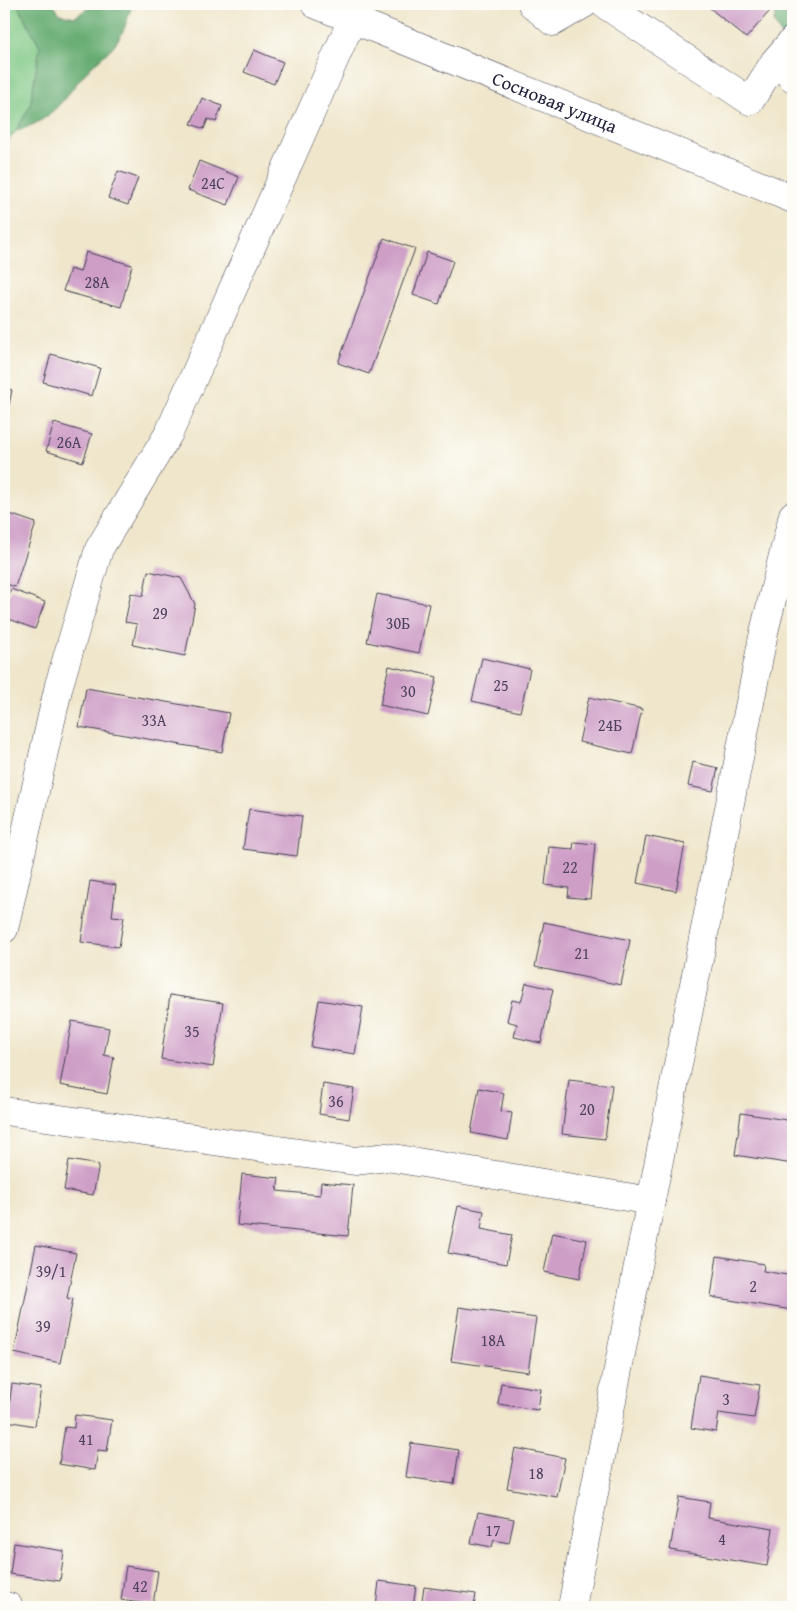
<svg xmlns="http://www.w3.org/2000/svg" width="797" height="1611" font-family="'Gentium Book Plus',serif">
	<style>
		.green { fill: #7ec885; stroke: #507560 }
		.forest { fill: #66ac72; stroke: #446756 }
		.building { fill: #ce9ec7 }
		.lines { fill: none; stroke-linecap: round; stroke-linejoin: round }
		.minor-casing { stroke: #413f51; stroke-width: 29 }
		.minor { stroke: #fff; stroke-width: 28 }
		.labels { text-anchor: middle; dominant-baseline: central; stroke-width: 4; stroke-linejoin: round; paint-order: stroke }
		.number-label { font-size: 16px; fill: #4d415e }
		.street-label { font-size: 19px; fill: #22223b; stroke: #fdfcf7 }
	</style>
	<rect width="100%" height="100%" fill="#fdfcf7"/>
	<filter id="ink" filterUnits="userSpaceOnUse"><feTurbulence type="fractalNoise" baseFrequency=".02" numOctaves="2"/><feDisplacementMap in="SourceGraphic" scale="10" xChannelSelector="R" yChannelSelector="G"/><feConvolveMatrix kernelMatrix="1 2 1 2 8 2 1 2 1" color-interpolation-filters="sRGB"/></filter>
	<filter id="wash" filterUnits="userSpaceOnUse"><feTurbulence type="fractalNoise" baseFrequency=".0096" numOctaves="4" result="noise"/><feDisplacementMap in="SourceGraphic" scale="20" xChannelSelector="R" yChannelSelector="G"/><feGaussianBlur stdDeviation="1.12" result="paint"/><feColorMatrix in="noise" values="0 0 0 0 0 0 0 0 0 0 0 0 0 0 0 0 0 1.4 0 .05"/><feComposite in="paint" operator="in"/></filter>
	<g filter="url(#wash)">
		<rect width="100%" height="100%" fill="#efe6cb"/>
		<polygon class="green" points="4,4 17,4 40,46 30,106 16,131 4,146"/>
		<g class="forest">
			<path d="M17,4h36l7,10 15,3 19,-13h34l3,5c-4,10 -6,21 -12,29 -7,12 -19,20 -29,30 -27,29 -33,51 -74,63l14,-25 10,-60z"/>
			<polygon points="777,4 793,4 793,68 783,39 774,22"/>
		</g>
		<g id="blocks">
			<g class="building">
				<polygon points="705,4 776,4 746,38"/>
				<polygon points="254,50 283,62 274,84 244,72"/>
				<polygon points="202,98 222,106 216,122 208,119 204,129 191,124"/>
				<polygon points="199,161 239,177 228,205 188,190"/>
				<polygon points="118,171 138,178 128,205 108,198"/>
				<polygon points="384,238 415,249 369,374 338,363"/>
				<polygon points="86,252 132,265 121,307 63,291 70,269 80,272"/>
				<polygon points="427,252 453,261 439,304 413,295"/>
				<polygon points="51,354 100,368 92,396 43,382"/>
				<polygon points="4,388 12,390 5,424 4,424"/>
				<polygon points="54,423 92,434 83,462 46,451"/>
				<polygon points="4,512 36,523 15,587 4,583"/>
				<polygon points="148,571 181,578 195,604 185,656 133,645 137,624 125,622 131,593 143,596"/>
				<polygon points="11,589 45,602 35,629 4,617 4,608"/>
				<polygon points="377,594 429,604 419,653 367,642"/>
				<polygon points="482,658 530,669 520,712 472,701"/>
				<polygon points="389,666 437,677 428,716 380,705"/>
				<polygon points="86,688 229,713 222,752 79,727"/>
				<polygon points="589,697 642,709 632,754 579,742"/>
				<polygon points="693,762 718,768 713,791 688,786"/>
				<polygon points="249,809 302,816 297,856 243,849"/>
				<polygon points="646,836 685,844 676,891 637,883"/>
				<polygon points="574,842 595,844 590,899 568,897 569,888 545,885 549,847 573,849"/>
				<polygon points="90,881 116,885 112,916 124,917 119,947 81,942"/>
				<polygon points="544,922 630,940 621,985 535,967"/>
				<polygon points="526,983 553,989 541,1043 514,1037 517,1024 507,1021 512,1000 521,1002"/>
				<polygon points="170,995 223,1003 213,1067 161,1059"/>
				<polygon points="319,1000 363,1007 355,1054 311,1047"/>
				<polygon points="72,1021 109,1028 104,1055 114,1057 107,1094 60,1085"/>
				<polygon points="569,1080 612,1085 605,1139 562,1134"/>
				<polygon points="323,1084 354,1089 349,1119 319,1114"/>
				<polygon points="479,1088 504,1093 501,1111 512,1113 508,1140 471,1133"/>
				<polygon points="741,1113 793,1121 793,1164 735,1155"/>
				<polygon points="69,1160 99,1165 93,1195 64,1190"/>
				<polygon points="242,1174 279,1178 277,1191 320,1195 321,1182 353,1185 348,1236 237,1225"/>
				<polygon points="458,1206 484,1211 481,1229 512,1235 506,1264 448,1253"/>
				<polygon points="552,1233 587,1240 579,1279 544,1272"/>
				<polygon points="36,1245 76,1253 67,1298 73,1299 60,1363 14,1353"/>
				<polygon points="717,1256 764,1264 763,1271 793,1276 793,1299 792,1310 711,1297"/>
				<polygon points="459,1307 536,1318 528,1372 451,1361"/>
				<polygon points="699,1375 760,1385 754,1418 719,1413 716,1432 691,1428"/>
				<polygon points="501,1383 541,1389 538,1410 498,1404"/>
				<polygon points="12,1384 41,1388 35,1426 7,1421"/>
				<polygon points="75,1415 112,1420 107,1451 98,1450 95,1470 59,1464 65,1427 74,1428"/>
				<polygon points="411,1443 459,1450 454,1484 406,1477"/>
				<polygon points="515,1448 565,1458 557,1497 507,1488"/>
				<polygon points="679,1497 710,1502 708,1518 773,1529 767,1566 670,1550"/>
				<polygon points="478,1512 514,1519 509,1543 494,1540 492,1547 471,1543"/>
				<polygon points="14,1543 64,1551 60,1581 10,1574"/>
				<polygon points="126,1566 158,1571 153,1605 121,1600"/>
				<polygon points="379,1581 416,1586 413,1607 376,1607"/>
				<polygon points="424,1587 476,1594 474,1607 421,1607"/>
			</g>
		</g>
	</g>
	<g filter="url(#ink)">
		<use href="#blocks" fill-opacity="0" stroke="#413f51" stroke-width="1"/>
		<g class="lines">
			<defs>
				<g id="minor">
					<path id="s1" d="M315,4l478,195"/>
					<polyline points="532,4 553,22 584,4"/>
					<polyline points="604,4 750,101 775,61 793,40"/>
					<polyline points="775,61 793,78"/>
					<polyline points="4,929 59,685 99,549 169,433 359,4"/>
					<polyline points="4,1111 355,1161 387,1157 651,1201"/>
					<polyline points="4,1606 9,1607"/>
					<polyline points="572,1607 637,1271 764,632 793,515"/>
				</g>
			</defs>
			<use href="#minor" class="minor-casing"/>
			<use href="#minor" class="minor"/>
		</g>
	</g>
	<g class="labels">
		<g class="number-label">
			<text x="213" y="183">24С</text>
			<text x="97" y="282">28А</text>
			<text x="69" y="442">26А</text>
			<text x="160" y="613">29</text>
			<text x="398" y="623">30Б</text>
			<text x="501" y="685">25</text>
			<text x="408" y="691">30</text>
			<text x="154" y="720">33А</text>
			<text x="610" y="725">24Б</text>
			<text x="570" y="867">22</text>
			<text x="582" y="953">21</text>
			<text x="192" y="1031">35</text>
			<text x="336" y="1101">36</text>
			<text x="587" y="1109">20</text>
			<text x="51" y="1271">39/1</text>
			<text x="753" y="1286">2</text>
			<text x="43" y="1326">39</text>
			<text x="493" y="1340">18А</text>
			<text x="726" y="1399">3</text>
			<text x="86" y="1439">41</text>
			<text x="536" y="1473">18</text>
			<text x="493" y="1530">17</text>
			<text x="722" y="1539">4</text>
			<text x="140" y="1586">42</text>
		</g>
		<g class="street-label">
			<text stroke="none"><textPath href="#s1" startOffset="259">Сосновая улица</textPath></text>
		</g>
	</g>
	<rect width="797" height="1611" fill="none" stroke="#fdfcf7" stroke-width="20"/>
</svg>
